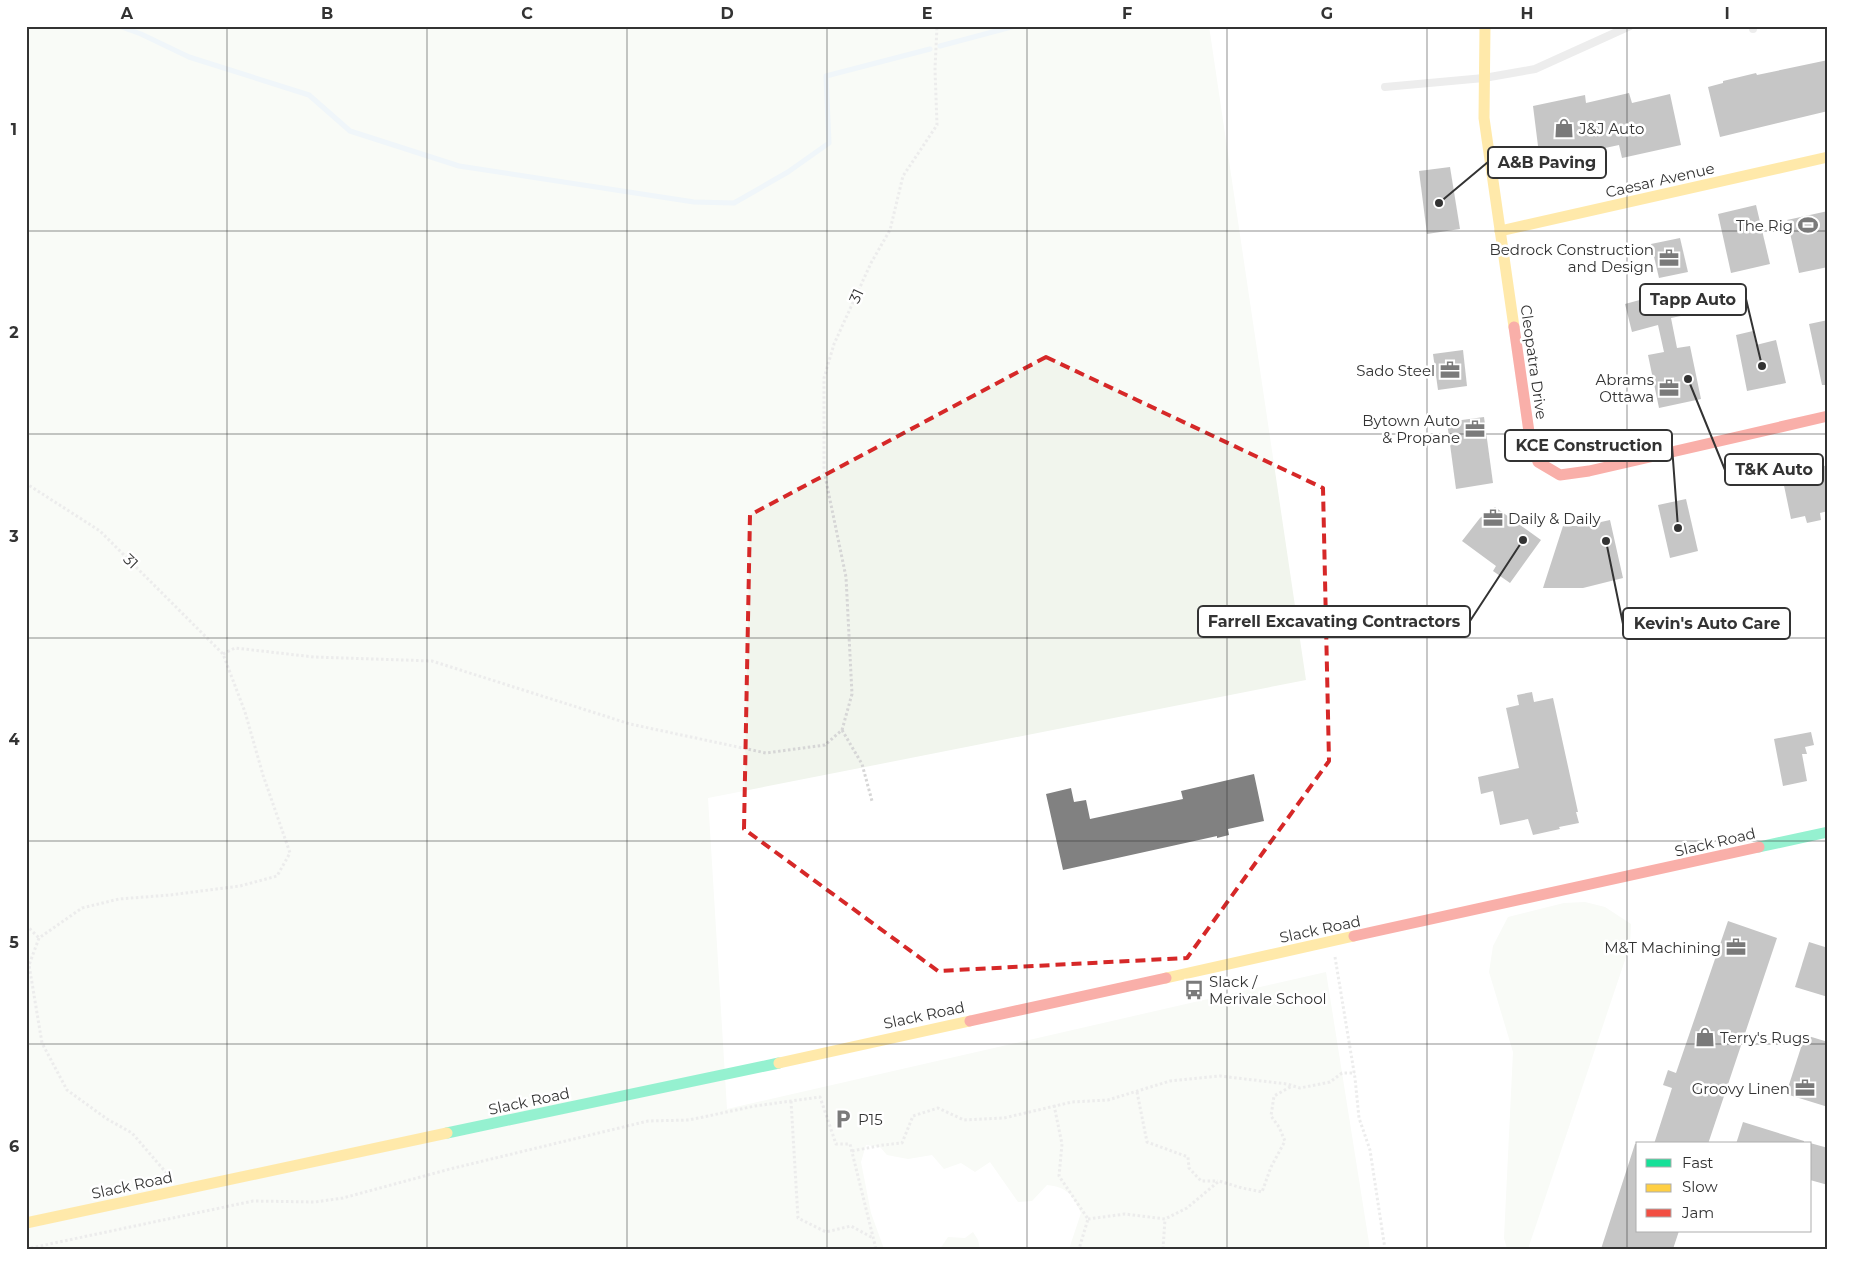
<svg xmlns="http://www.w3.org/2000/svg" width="1854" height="1275" font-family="Montserrat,sans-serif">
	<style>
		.green { fill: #f1f5ed }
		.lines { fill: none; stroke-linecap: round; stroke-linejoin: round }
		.stream { stroke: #ddebf3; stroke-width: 5 }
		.building { fill: #818181 }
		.path { stroke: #d6d6d6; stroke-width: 3; stroke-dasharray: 2.5 2.5; stroke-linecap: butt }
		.lane { stroke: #d7d7d7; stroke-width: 8 }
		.fast { stroke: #16e098; stroke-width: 11 }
		.slow { stroke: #ffcf43; stroke-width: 11 }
		.jam { stroke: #f24e42; stroke-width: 11 }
		.marked { fill: none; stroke: #d62828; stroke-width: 4; stroke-dasharray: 10 6; stroke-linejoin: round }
		.grid { fill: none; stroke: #333; stroke-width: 1; stroke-opacity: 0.55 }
		.labels { text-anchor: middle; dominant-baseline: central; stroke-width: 5; stroke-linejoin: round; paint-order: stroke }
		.poi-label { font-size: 15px; fill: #333; stroke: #fff; text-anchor: end }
		.street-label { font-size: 15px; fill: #333; stroke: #fff }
		.leader { fill: none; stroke: #333; stroke-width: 2 }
		.callout-dot { fill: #333; stroke: #fff; stroke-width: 2 }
		.callout { fill: #fff; stroke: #333; stroke-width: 2 }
		.callout-label { font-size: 16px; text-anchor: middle; font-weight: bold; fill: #333 }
		.neatline { fill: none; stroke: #333; stroke-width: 2 }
		.grid-label { font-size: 16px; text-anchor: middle; font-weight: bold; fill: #333 }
	</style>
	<rect width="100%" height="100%" fill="#fff"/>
	<g class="green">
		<path d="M26,26h1183l97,654 -598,118 19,311 599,-137 44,277h-301l12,-36c-8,-18 -14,-26 -34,-28l-15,16 -14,1 -28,-40 -15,10 -14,-9 -17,6 -12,-14 -24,4 -21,-4 -7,-8 -14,-2 -5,17 10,51 13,36h-858z"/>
		<polygon points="1585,902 1605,907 1631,924 1630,945 1528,1249 1507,1249 1504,1238 1513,1052 1489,972 1493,946 1508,917 1564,903"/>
		<polygon points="973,1232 978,1240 980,1249 940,1249 948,1237 965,1238"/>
	</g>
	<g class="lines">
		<g class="stream">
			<polyline points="119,26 141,34 189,57 309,95 350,131 459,166 694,202 734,203 788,172 829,143 826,76 930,49"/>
			<polyline points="940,46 1015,26"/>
		</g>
	</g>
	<g class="building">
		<polygon points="1828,60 1828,111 1720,137 1708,87 1723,83 1723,81 1756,73 1757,75"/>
		<polygon points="1629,93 1632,103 1670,94 1681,145 1622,158 1619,145 1540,162 1533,106 1585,95 1586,103"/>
		<polygon points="1450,167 1460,229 1427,234 1419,171"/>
		<polygon points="1756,205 1770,264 1731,273 1718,214"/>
		<polygon points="1828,211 1828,267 1799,273 1787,220"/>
		<polygon points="1680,238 1688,272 1659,278 1651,244"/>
		<polygon points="1647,298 1649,308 1684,301 1686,315 1671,318 1677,348 1690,346 1701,399 1659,408 1648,355 1664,352 1658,325 1632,332 1625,304"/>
		<polygon points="1828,320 1828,385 1822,385 1809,324"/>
		<polygon points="1753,331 1756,345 1776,340 1786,383 1747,391 1736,335"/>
		<polygon points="1463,350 1467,386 1438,390 1433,354"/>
		<polygon points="1484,417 1493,483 1456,489 1447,422"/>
		<polygon points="1828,465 1828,511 1820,513 1821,520 1807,523 1805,516 1791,519 1782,476"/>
		<polygon points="1686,499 1698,551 1670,558 1658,505"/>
		<polygon points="1495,507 1541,540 1510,583 1493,571 1496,566 1462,541 1480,518"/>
		<polygon points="1610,520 1623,578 1583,588 1543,588 1563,526 1583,526"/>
		<polygon points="1532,692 1534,702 1553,698 1578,812 1576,812 1579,823 1559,827 1560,829 1533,835 1528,819 1500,825 1493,791 1481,794 1478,777 1519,768 1506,708 1519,705 1517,695"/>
		<polygon points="1811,732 1814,745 1805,747 1807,754 1802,754 1807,781 1783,786 1774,739"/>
		<polygon points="1254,774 1264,821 1228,829 1229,835 1217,838 1217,836 1063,870 1046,794 1071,788 1074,802 1086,800 1090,819 1183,799 1181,791"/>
		<polygon points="1728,921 1777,938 1708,1144 1654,1144 1672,1088 1663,1085 1668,1070 1676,1073"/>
		<polygon points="1809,942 1828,948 1828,997 1795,987"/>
		<polygon points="1805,1035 1828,1042 1828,1107 1786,1094"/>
		<polygon points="1743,1122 1804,1141 1804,1144 1736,1144"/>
		<polygon points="1810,1143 1828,1148 1828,1185 1810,1180"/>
		<polygon points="1635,1144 1638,1144 1638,1231 1679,1231 1673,1249 1601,1249"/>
	</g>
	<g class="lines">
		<g class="path">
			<polyline points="26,482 30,486 100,531 223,654 245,712 263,775 290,853 277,876 240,886 170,895 119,899 82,908 39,938 29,965 42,1043 67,1090 107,1119 132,1133 169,1176"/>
			<polyline points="223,654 235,648 314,657 432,661 630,724 766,753 825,745 842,730 852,694 846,577 824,471 824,378 834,344 871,263 890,230 903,176 937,125 935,69 937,26"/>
			<polyline points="842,730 862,764 872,801"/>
			<polyline points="26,925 39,938"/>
			<polyline points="1335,957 1355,1078 1359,1118 1370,1150 1385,1249"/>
			<polyline points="1137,1092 1147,1142 1188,1157 1189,1168 1201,1181 1218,1181"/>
			<polyline points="791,1101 798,1218 826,1232 851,1226 873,1238"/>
			<polyline points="1054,1105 1062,1144 1059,1176 1088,1219 1079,1249"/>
			<polyline points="852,1151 883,1145 902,1143 913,1116 938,1108 964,1120 1004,1118 1072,1102 1108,1100 1170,1081 1220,1076 1287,1084 1300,1088 1330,1082 1342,1073 1355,1073"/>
			<polyline points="1088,1219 1125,1214 1165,1219 1187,1208 1219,1181 1242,1188 1262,1192 1271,1167 1285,1141 1279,1127 1271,1116 1274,1096 1292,1086"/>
			<polyline points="26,1249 253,1201 315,1202 343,1198 450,1169 648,1121 689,1120 755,1106 820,1097 836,1144 850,1144 876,1249"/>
			<polyline points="1163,1249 1165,1219"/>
		</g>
		<g class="lane">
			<polyline points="1753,26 1753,29"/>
			<polyline points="1385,87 1484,78 1535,69 1630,26"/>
		</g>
		<g class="fast">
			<polyline points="1759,847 1828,832"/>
			<polyline points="447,1133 779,1063"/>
		</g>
		<g class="slow">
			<polyline points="1485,26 1484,118 1514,327"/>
			<polyline points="1500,231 1828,157"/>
			<polyline points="1166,978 1354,936"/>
			<polyline points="779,1063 970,1021"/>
			<polyline points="26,1223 447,1133"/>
		</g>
		<g class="jam">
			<polyline points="1514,327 1529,432 1538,462 1560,475 1589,471 1828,416"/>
			<polyline points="1354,936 1759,847"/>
			<polyline points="970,1021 1166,978"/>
		</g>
	</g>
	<path d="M0 0H1854V1275H0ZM1046,357l277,131 6,273 -142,197 -249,13 -194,-142 6,-314z" fill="#fff" fill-opacity=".55" fill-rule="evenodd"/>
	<path class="marked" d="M1046,357l277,131 6,273 -142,197 -249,13 -194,-142 6,-314z"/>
	<path class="grid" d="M227,26v1223M427,26v1223M627,26v1223M827,26v1223M1027,26v1223M1227,26v1223M1427,26v1223M1627,26v1223M26,231h1802M26,434h1802M26,638h1802M26,841h1802M26,1044h1802"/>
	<defs>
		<symbol id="shop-bare" viewBox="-9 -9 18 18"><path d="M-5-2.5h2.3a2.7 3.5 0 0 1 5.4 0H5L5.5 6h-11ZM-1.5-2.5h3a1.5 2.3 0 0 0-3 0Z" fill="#7a7a7a" stroke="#fff" stroke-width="2.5" paint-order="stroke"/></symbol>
		<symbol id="stadium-bare" viewBox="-9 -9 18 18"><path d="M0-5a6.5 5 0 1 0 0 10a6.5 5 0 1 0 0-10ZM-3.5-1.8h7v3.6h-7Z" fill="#7a7a7a" stroke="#fff" stroke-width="2.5" paint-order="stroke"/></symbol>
		<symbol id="office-bare" viewBox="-9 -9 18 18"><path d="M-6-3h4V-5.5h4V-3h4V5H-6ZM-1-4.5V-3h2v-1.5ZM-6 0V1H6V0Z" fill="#7a7a7a" stroke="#fff" stroke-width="2.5" paint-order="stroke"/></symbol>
		<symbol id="bus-bare" viewBox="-9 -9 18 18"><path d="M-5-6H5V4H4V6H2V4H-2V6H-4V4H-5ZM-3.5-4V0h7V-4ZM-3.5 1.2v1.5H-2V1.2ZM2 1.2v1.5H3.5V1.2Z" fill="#7a7a7a" stroke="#fff" stroke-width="2.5" paint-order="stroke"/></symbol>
		<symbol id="parking-bare" viewBox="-9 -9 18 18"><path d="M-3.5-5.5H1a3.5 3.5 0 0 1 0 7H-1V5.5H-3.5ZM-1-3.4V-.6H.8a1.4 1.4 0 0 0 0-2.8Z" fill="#7a7a7a" stroke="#fff" stroke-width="2.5" paint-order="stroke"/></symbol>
	</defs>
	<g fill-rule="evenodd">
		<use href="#shop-bare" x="1550" y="114" width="28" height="28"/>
		<use href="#stadium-bare" x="1794" y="211" width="28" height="28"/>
		<use href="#office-bare" x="1655" y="244" width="28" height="28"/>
		<use href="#office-bare" x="1436" y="356" width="28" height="28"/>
		<use href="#office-bare" x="1655" y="374" width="28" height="28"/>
		<use href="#office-bare" x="1461" y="415" width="28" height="28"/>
		<use href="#office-bare" x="1479" y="504" width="28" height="28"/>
		<use href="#office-bare" x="1722" y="933" width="28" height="28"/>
		<use href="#bus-bare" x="1180" y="976" width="28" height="28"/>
		<use href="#shop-bare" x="1691" y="1023" width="28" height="28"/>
		<use href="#office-bare" x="1791" y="1074" width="28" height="28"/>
		<use href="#parking-bare" x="829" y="1105" width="28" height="28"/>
	</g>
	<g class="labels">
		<g class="poi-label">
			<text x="1579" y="128" text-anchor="start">J&amp;J Auto</text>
			<text x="1793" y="225">The Rig</text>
			<text x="1654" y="249">Bedrock Construction<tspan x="1654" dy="17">and Design</tspan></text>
			<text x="1435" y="370">Sado Steel</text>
			<text x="1654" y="379">Abrams<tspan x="1654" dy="17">Ottawa</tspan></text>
			<text x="1460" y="420">Bytown Auto<tspan x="1460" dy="17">&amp; Propane</tspan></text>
			<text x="1508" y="518" text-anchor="start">Daily &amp; Daily</text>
			<text x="1721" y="947">M&amp;T Machining</text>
			<text x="1209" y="981" text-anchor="start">Slack /<tspan x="1209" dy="17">Merivale School</tspan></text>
			<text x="1720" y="1037" text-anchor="start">Terry's Rugs</text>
			<text x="1790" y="1088">Groovy Linen</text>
			<text x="858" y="1119" text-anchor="start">P15</text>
		</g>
		<g class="street-label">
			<text transform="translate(1660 180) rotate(-13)">Caesar Avenue</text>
			<text transform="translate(856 296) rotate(-66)">31</text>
			<text transform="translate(1534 362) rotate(82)">Cleopatra Drive</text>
			<text transform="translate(131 561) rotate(44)">31</text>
			<text transform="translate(1715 842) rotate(-13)">Slack Road</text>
			<text transform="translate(1320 929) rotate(-12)">Slack Road</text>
			<text transform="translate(924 1015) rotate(-12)">Slack Road</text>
			<text transform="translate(529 1101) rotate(-12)">Slack Road</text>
			<text transform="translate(132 1185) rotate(-12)">Slack Road</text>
		</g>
	</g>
	<path class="leader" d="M1439 203L1488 162M1762 366L1746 299M1678 528L1672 446M1688 379L1725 470M1523 540L1470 621M1606 541L1623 624"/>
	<g class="callout-dot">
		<circle cx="1439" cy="203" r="5"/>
		<circle cx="1762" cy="366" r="5"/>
		<circle cx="1678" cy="528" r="5"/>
		<circle cx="1688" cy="379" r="5"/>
		<circle cx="1523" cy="540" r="5"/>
		<circle cx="1606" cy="541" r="5"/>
	</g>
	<g class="callout">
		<rect x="1488" y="147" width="118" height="31" rx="5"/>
		<rect x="1640" y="284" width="106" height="31" rx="5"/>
		<rect x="1505" y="430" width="167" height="31" rx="5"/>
		<rect x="1725" y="454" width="98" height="31" rx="5"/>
		<rect x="1198" y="606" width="272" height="31" rx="5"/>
		<rect x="1623" y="608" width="167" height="31" rx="5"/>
	</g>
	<g class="callout-label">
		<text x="1547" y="168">A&amp;B Paving</text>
		<text x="1693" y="305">Tapp Auto</text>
		<text x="1589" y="451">KCE Construction</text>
		<text x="1774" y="475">T&amp;K Auto</text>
		<text x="1334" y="627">Farrell Excavating Contractors</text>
		<text x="1707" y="629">Kevin's Auto Care</text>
	</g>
	<rect width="1854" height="1275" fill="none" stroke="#ffffff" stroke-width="55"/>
	<rect x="1636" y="1142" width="175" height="90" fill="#ffffff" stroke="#adadad"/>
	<rect x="1646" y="1159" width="25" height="8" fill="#16e098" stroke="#adadad"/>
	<text x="1682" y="1168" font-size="15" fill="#333333">Fast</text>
	<rect x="1646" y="1184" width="25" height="8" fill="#ffcf43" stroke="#adadad"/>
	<text x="1682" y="1192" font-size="15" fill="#333333">Slow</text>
	<rect x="1646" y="1209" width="25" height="8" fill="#f24e42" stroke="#adadad"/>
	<text x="1682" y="1218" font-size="15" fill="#333333">Jam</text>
	<rect x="28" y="28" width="1798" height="1220" class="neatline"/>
	<g class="grid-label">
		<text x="127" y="19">A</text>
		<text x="327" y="19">B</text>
		<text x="527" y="19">C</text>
		<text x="727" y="19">D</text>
		<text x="927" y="19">E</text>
		<text x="1127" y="19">F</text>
		<text x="1327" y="19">G</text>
		<text x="1527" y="19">H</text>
		<text x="1727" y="19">I</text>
		<text x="14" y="135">1</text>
		<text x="14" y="338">2</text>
		<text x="14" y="542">3</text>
		<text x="14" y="745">4</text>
		<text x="14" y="948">5</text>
		<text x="14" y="1152">6</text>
	</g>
</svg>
